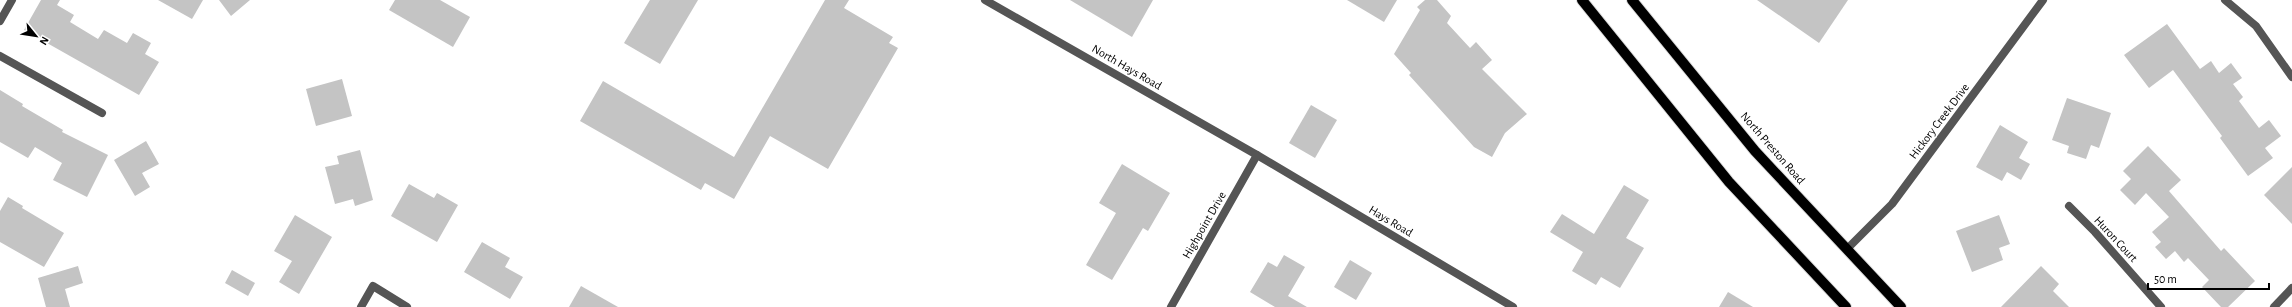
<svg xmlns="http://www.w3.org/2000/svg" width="2292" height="307" font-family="'Alegreya Sans',sans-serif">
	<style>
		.building { fill: #c4c4c4 }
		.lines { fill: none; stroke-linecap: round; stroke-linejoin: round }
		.primary-casing { stroke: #dbdbdb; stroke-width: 12 }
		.minor { stroke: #555; stroke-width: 8 }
		.primary { stroke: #000; stroke-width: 10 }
		.labels { text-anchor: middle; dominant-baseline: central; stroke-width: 3; stroke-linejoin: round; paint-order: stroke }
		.street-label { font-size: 12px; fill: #000; stroke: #fff }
	</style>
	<rect width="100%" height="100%" fill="#fff"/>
	<g class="building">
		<polygon points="41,0 60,0 57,5 74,15 70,22 98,39 104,30 127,43 133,33 151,43 145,54 159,62 139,95 24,30"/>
		<polygon points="158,0 203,0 192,19"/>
		<polygon points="219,0 250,0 231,16"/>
		<polygon points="395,0 440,0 470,17 453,47 389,10"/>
		<polygon points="650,0 698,0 660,64 624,43"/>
		<polygon points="825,0 849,0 844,8 893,37 889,43 898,48 828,169 770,136 734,199 705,183 701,190 580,121 603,81 734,157"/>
		<polygon points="1070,0 1153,0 1132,37"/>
		<polygon points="1347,0 1397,0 1384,22"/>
		<polygon points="1425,0 1437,0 1451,16 1447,23 1470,48 1476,42 1492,60 1482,69 1527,114 1505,133 1492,157 1474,147 1409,75 1411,73 1394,54 1420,10 1417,7"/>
		<polygon points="1757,0 1848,0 1819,43"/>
		<polygon points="2167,24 2200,69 2211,61 2219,73 2231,63 2242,78 2233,84 2243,97 2239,101 2259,128 2269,120 2281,136 2265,148 2273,158 2248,176 2220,138 2222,136 2173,70 2149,88 2124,55"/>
		<polygon points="342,79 352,116 316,126 306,89"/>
		<polygon points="0,90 23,104 22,106 63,130 62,132 108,155 87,197 53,180 62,163 35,147 28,158 0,142"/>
		<polygon points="2067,98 2111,113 2099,148 2091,145 2086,159 2067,153 2069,146 2052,140"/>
		<polygon points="1311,105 1337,120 1315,158 1289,143"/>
		<polygon points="2000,125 2028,142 2019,158 2030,164 2021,180 2007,172 2002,181 1976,167"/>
		<polygon points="146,141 159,164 142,173 150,187 135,196 114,160"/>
		<polygon points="2148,146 2181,180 2169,191 2221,251 2224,248 2255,281 2228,307 2221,307 2202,287 2209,280 2188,258 2184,262 2175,251 2166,259 2155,247 2161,242 2152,232 2169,217 2146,193 2135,205 2120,190 2131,179 2123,171"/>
		<polygon points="360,150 373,200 355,206 353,199 335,204 325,167 339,164 337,156"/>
		<polygon points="1122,164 1170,193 1148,231 1143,228 1112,280 1086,265 1116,213 1099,203"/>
		<polygon points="2292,167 2292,224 2264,195"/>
		<polygon points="409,184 434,198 437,193 458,205 437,242 391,216"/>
		<polygon points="1624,185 1649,200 1626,238 1644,248 1620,288 1601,277 1596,285 1572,271 1583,252 1550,232 1562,214 1594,234"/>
		<polygon points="8,197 23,206 22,208 64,233 44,267 0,242 0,211"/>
		<polygon points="295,215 332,237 299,294 279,282 292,261 274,251"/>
		<polygon points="1999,215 2010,244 1999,248 2003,260 1972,272 1956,231"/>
		<polygon points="482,242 510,258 505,267 523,277 510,299 464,272"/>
		<polygon points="1284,255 1305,267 1288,296 1307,307 1275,307 1250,292 1268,262 1277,267"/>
		<polygon points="1350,260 1372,273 1356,300 1334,287"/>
		<polygon points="78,266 83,283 65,289 70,307 46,307 38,278"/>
		<polygon points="2041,266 2059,284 2053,291 2069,307 2001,307"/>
		<polygon points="232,270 255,283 248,296 225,283"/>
		<polygon points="581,286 618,307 569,307"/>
		<polygon points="1728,292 1753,307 1719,307"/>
	</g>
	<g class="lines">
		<defs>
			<g id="primary">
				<polyline points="1582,0 1729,182 1846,307"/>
				<polyline points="1632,0 1755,151 1901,307"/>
			</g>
		</defs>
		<use href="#primary" class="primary-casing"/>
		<g class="minor">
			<polyline points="985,0 1257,155 1513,307"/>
			<polyline points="2225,0 2256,26 2292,77"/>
			<polyline points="0,21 12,0"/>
			<polyline points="0,56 102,113"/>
			<polyline points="2069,206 2095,232 2161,307"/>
			<polyline points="1847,249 1892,204 2043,0"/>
			<polyline points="361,307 373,286 407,307"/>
			<polyline points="1171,307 1257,155"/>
			<polyline points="2274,307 2292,288"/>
		</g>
		<use href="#primary" class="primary"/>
	</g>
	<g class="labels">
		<g class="street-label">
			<text transform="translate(1127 67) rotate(30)">North Hays Road</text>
			<text transform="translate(1939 121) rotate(-53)">Hickory Creek Drive</text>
			<text transform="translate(1773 148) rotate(49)">North Preston Road</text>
			<text transform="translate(1391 221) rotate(31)">Hays Road</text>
			<text transform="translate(1204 225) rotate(-60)">Highpoint Drive</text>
			<text transform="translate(2116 239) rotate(47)">Huron Court</text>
		</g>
	</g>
	<g transform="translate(36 36) rotate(120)" stroke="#ffffff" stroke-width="3" paint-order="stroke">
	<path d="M0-3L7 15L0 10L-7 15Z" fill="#000000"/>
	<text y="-6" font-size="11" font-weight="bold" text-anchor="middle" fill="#000000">N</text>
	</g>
	<path d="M2148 283v6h121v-6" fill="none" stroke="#000000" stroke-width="2"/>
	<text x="2154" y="283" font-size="12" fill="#000000" stroke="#ffffff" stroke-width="3" paint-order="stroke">50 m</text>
</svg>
